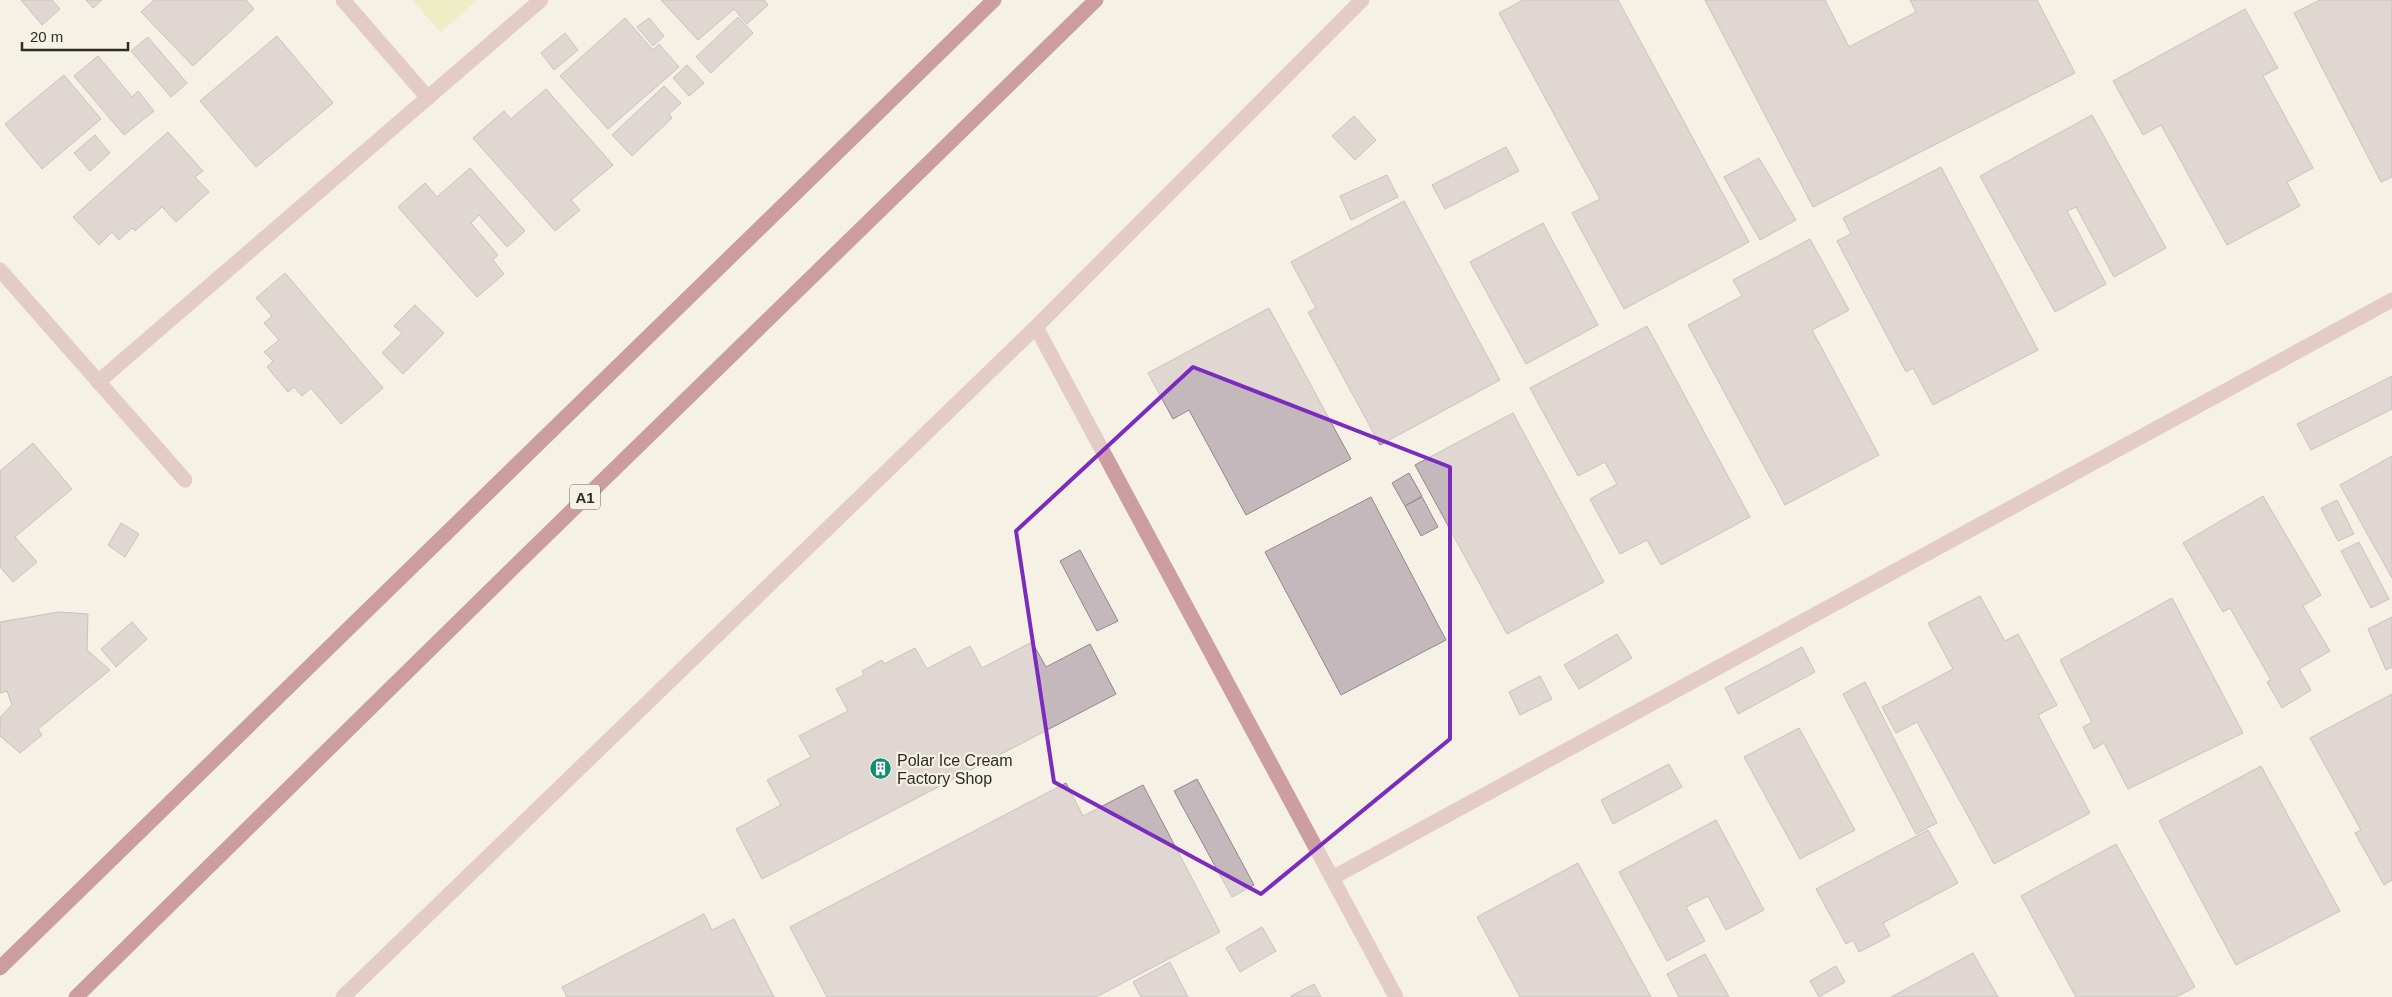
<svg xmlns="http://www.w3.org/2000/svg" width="2392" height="997" font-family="Helvetica,sans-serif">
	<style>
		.green { fill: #e2e8a0 }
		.building { fill: #c5b8bd; stroke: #93878c }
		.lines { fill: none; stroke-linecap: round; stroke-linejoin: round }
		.lane { stroke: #cd9ea1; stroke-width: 15 }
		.street { stroke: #cd9ea1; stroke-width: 15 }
		.highway { stroke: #973947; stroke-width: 15 }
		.marked { fill: none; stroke: #7b2cbf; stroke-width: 4; stroke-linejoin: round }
		.labels { text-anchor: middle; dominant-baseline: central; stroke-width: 4.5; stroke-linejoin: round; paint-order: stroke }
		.shield { fill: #f5f1e5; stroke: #696760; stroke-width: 1 }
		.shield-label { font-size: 15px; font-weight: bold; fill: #2d2c27 }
		.poi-label { font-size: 16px; fill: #2d2c27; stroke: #f5f1e5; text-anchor: start }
	</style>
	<rect width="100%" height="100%" fill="#f5f1e5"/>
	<polygon class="green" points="412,0 477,0 441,32"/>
	<g class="building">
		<polygon points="21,0 52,0 60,9 42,25"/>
		<polygon points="86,0 102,0 93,8"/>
		<polygon points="154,0 246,0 254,9 193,66 141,12"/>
		<polygon points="661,0 764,0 768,5 747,24 734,9 698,40"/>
		<polygon points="1523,0 1618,0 1749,242 1624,309 1572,213 1600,199 1499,13"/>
		<polygon points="1705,0 1825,0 1849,47 1916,12 1910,0 2037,0 2075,73 1813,207"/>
		<polygon points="2320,0 2392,0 2392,177 2381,182 2294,13"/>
		<polygon points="2245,9 2278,68 2263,76 2313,168 2287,182 2300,206 2227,245 2161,125 2143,135 2113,81"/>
		<polygon points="738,17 753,33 711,73 696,57"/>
		<polygon points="625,18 653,50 659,44 679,67 608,129 560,76"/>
		<polygon points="649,18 664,36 653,46 637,27"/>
		<polygon points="565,33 578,50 554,70 541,53"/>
		<polygon points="277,36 333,103 256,167 200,101"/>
		<polygon points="148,37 187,83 171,97 131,51"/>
		<polygon points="98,56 132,97 138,91 154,111 124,135 74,76"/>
		<polygon points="687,65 704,83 689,96 673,78"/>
		<polygon points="64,75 101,119 42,169 5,124"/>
		<polygon points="664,86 681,103 669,114 672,118 632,156 612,135"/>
		<polygon points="546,89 613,165 571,200 580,210 555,231 473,138 504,111 511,119"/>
		<polygon points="2092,115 2166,248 2114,277 2076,207 2067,211 2106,284 2055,312 1980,176"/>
		<polygon points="1354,116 1376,140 1355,160 1332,136"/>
		<polygon points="168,132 203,171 195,177 209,192 176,222 162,207 135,231 132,228 119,240 112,232 99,245 73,217"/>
		<polygon points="95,135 110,153 90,171 74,153"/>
		<polygon points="1506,147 1519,171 1445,209 1432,185"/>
		<polygon points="1759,158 1796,220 1760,240 1724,177"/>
		<polygon points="1941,167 2038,350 1933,405 1913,368 1906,372 1837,241 1851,234 1843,218"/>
		<polygon points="470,168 525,231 507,247 479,215 471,223 498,255 493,260 504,274 477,297 398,207 425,183 437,197"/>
		<polygon points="1387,175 1398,197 1351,220 1340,196"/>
		<polygon points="1404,201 1500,380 1380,445 1308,312 1316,308 1291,262"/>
		<polygon points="1543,223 1598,325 1526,364 1470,262"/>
		<polygon points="1810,239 1849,310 1812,330 1879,455 1785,505 1688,325 1742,296 1733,280"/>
		<polygon points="285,273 383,388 341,424 311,388 302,396 294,387 288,392 267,367 273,361 264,352 279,340 264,323 272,316 256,298"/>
		<polygon points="415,305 444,333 403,374 382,353 402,333 394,326"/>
		<polygon points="1269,308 1351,459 1246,515 1189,410 1173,419 1148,373"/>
		<polygon points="1647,326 1750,517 1661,565 1647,540 1620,554 1590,499 1617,484 1605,462 1578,476 1530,388"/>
		<polygon points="2392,376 2392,409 2311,450 2297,424"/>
		<polygon points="1513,413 1604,582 1507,634 1415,465"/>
		<polygon points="33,443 72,489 15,537 37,562 13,582 0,567 0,471"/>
		<polygon points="2392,456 2392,578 2340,485"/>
		<polygon points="1409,473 1422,496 1405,506 1392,483"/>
		<polygon points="2263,496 2321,595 2303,606 2330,651 2299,669 2311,690 2282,708 2267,682 2271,680 2230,608 2223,612 2183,543"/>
		<polygon points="1371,497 1446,640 1341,695 1265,552"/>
		<polygon points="1422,497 1438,527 1421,536 1405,506"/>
		<polygon points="2337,500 2354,534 2338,541 2321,508"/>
		<polygon points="121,523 139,534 125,557 108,545"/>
		<polygon points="2359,542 2389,599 2371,608 2341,551"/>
		<polygon points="1080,550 1118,621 1097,631 1060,561"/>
		<polygon points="1980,596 2005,641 2018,634 2057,705 2038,715 2090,813 1994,864 1917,722 1896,733 1882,707 1953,669 1928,623"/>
		<polygon points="2172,598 2243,733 2128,789 2104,743 2094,749 2083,727 2092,722 2060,660"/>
		<polygon points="59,612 88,614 87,650 110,670 38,729 42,735 20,753 0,736 0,717 12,705 7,691 0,693 0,622"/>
		<polygon points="2392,617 2392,667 2386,670 2368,629"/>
		<polygon points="132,622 147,639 116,667 101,649"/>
		<polygon points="1617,634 1632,658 1579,689 1564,665"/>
		<polygon points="1032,642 1046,667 1090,644 1116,694 762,879 736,829 781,805 767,780 811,757 799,736 848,711 836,689 864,675 862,671 882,660 884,664 915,648 927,669 970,646 982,668"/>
		<polygon points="1802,647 1815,672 1738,714 1725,688"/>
		<polygon points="1540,676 1552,699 1520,715 1509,692"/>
		<polygon points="1865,682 1937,823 1916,834 1843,694"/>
		<polygon points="2392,694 2392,880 2384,885 2355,833 2361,830 2310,738"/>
		<polygon points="1799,728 1855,830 1800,859 1744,757"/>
		<polygon points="1669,764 1682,787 1613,824 1601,800"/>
		<polygon points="2261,766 2340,911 2236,965 2159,821"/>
		<polygon points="1197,779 1254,885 1232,897 1174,791"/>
		<polygon points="1066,783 1083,816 1143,785 1220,932 1096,997 827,997 790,927"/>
		<polygon points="1716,820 1764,910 1726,930 1708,896 1686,907 1705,941 1667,961 1619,872"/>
		<polygon points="1928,830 1958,883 1883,923 1890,936 1859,952 1853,940 1846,944 1816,889"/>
		<polygon points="2116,844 2195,987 2176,997 2076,997 2021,896"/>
		<polygon points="1578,863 1651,997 1520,997 1477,917"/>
		<polygon points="704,914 712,930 734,919 774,997 567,997 562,987"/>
		<polygon points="1262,927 1276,951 1240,972 1226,948"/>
		<polygon points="1973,953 1998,997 1891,997"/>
		<polygon points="1705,954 1729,997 1679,997 1667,974"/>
		<polygon points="1170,962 1188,997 1141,997 1133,982"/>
		<polygon points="1836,966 1845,982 1819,997 1810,981"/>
		<polygon points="1314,984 1321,997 1292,997 1291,996"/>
	</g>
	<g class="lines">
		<g class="lane">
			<polyline points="1036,327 1396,997"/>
			<polyline points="1332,878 2392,300"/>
		</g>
		<g class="street">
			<polyline points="343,0 428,98"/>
			<polyline points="0,270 185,480"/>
			<polyline points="98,382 541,0"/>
			<polyline points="343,997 1036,327 1362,0"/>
		</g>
		<g class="highway">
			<polyline points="0,968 994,0"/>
			<polyline points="76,997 515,566 1096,0"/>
		</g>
	</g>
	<path d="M0 0H2392V997H0ZM1193,367l257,100v272l-189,155 -207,-112 -38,-251z" fill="#f5f1e5" fill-opacity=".55" fill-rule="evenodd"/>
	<path class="marked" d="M1193,367l257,100v272l-189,155 -207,-112 -38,-251z"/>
	<defs>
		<symbol id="building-disc" viewBox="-11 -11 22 22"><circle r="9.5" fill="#128e73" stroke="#f5f1e5"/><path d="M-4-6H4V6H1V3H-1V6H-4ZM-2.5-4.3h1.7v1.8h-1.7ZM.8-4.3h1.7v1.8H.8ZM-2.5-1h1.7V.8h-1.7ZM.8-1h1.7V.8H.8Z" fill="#fff"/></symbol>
	</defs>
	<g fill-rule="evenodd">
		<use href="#building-disc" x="868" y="756" width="25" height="25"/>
	</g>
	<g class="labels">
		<rect class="shield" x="570" y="484.5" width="30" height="25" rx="4"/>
		<g class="shield-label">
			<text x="585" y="497">A1</text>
		</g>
		<g class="poi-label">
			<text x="897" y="760">Polar Ice Cream<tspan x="897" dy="18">Factory Shop</tspan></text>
		</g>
	</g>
	<path d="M22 42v8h106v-8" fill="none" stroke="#2d2c27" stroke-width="2.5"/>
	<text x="30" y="42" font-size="15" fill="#2d2c27" stroke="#f5f1e5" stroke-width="4" paint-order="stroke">20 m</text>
</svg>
